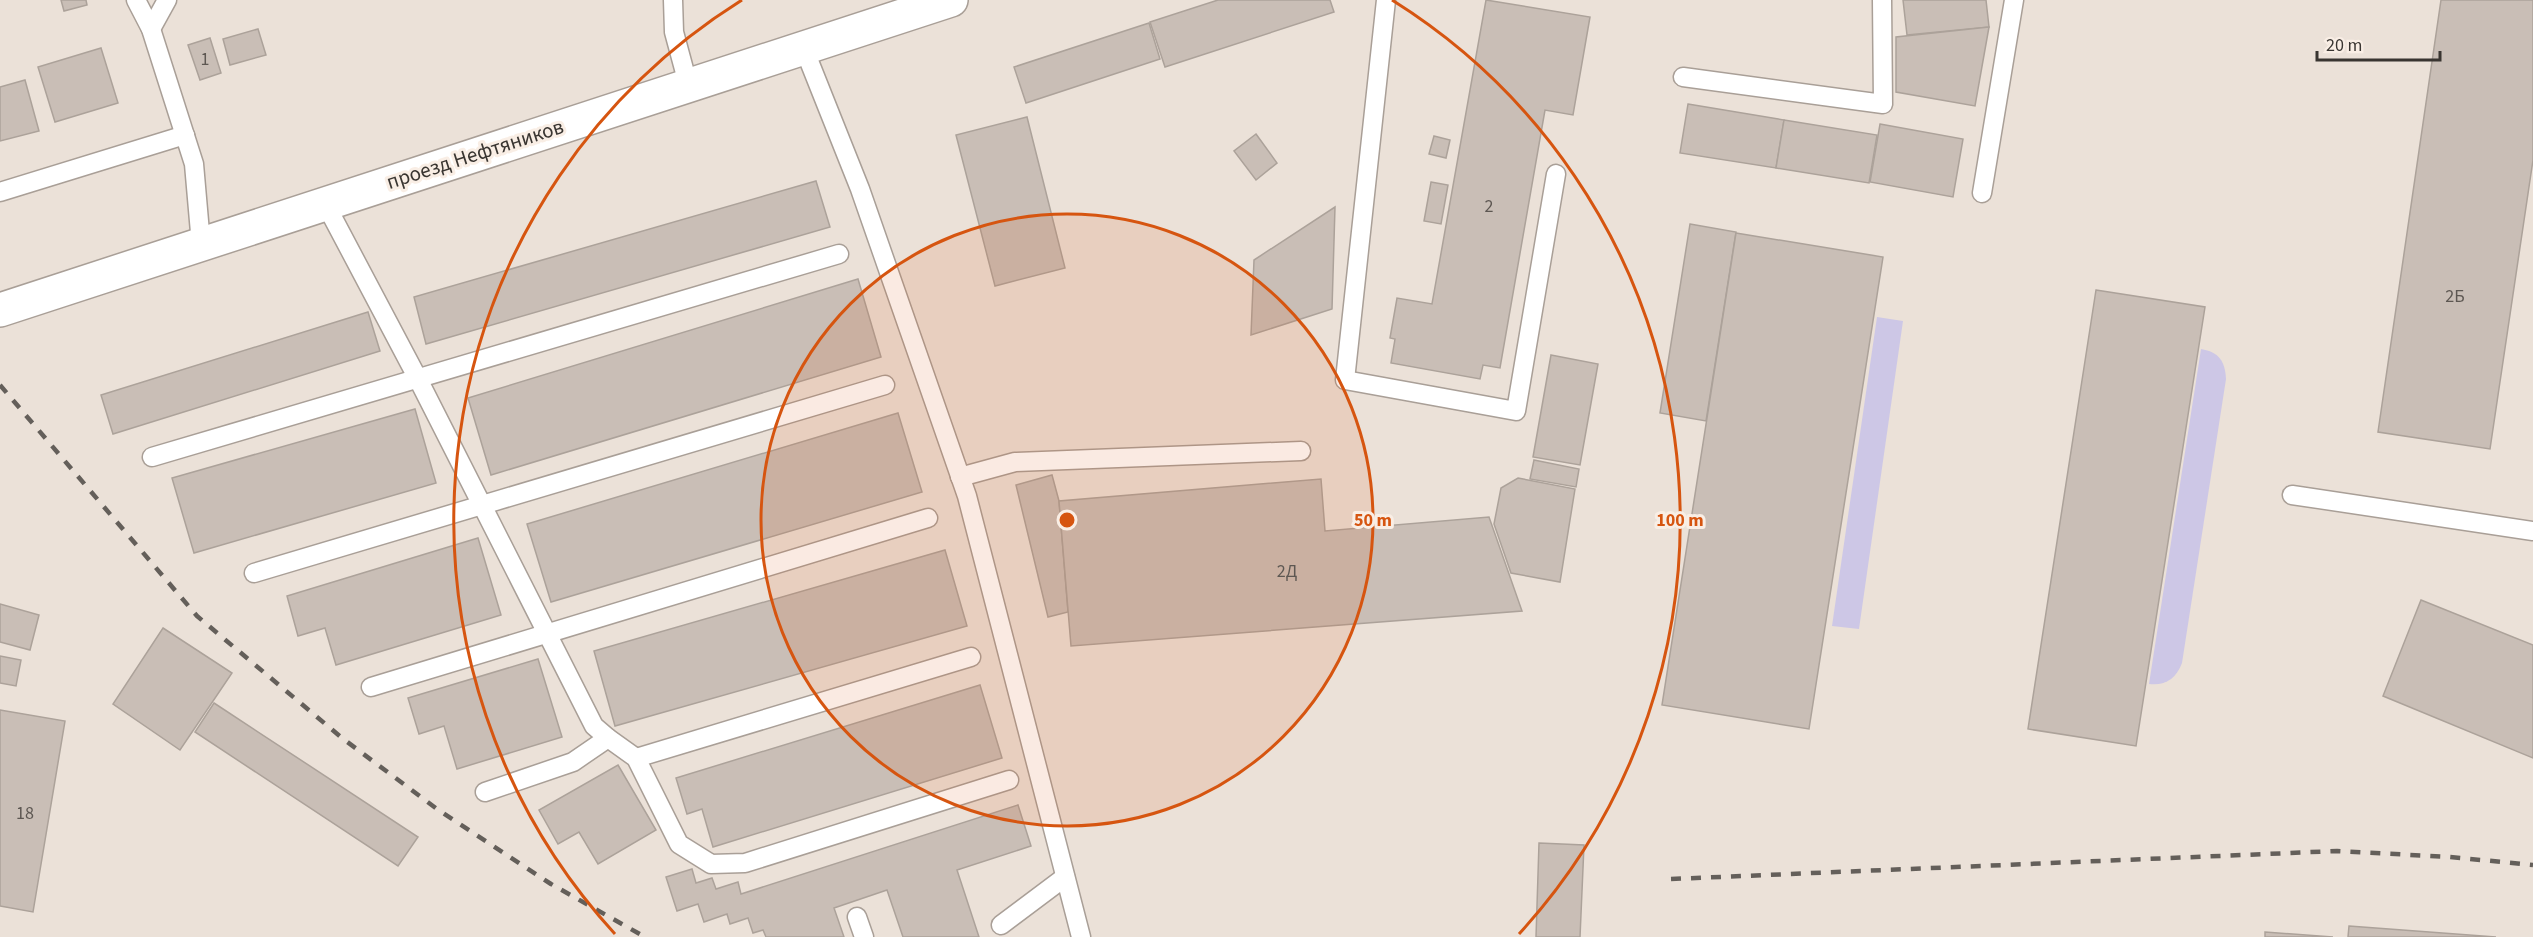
<svg xmlns="http://www.w3.org/2000/svg" width="2533" height="937" font-family="'Source Sans 3',sans-serif">
	<style>
		.green { fill: #cdc7e6 }
		.building { fill: #c9beb6; stroke: #aca29a; stroke-width: 1.5 }
		.lines { fill: none; stroke-linecap: round; stroke-linejoin: round }
		.lane-casing { stroke: #a99f97; stroke-width: 21 }
		.street-casing { stroke: #a99f97; stroke-width: 36 }
		.lane { stroke: #fff; stroke-width: 18 }
		.street { stroke: #fff; stroke-width: 33 }
		.rail { stroke: #645f5a; stroke-width: 4.5; stroke-dasharray: 10 10; stroke-linecap: butt }
		.ring { fill: none; stroke: #d65510; stroke-width: 3 }
		.labels { text-anchor: middle; dominant-baseline: central; stroke-width: 6; stroke-linejoin: round; paint-order: stroke }
		.number-label { font-size: 18px; fill: #5d5752 }
		.street-label { font-size: 21px; fill: #393531; stroke: #f9eee5 }
		.centre { fill: #d65510; stroke: #f9eee5; stroke-width: 3 }
		.ring-label { font-size: 18px; text-anchor: middle; font-weight: bold; fill: #d65510; stroke: #f9eee5; stroke-width: 6; stroke-linejoin: round; paint-order: stroke }
	</style>
	<rect width="100%" height="100%" fill="#ebe1d8"/>
	<g class="green">
		<polygon points="1877,317 1903,321 1859,629 1832,626"/>
		<path d="M2201,349c18,3 24,12 25,30l-44,284c-6,16 -17,23 -33,21z"/>
	</g>
	<g class="building">
		<polygon points="61,0 86,0 87,5 64,11"/>
		<polygon points="1218,0 1330,0 1334,12 1165,67 1150,22"/>
		<polygon points="1486,0 1590,17 1573,115 1545,110 1500,368 1483,365 1480,379 1391,363 1395,339 1390,338 1397,298 1432,304"/>
		<polygon points="1903,0 1986,0 1989,27 1907,35"/>
		<polygon points="2441,0 2533,0 2533,160 2490,449 2378,432"/>
		<polygon points="1149,23 1160,59 1026,103 1014,67"/>
		<polygon points="1989,27 1975,106 1896,92 1896,37"/>
		<polygon points="258,29 266,55 230,65 223,39"/>
		<polygon points="210,38 221,73 200,80 188,45"/>
		<polygon points="101,48 118,103 55,122 38,67"/>
		<polygon points="25,80 39,131 0,141 0,87"/>
		<polygon points="1688,104 1784,120 1776,168 1680,153"/>
		<polygon points="1027,117 1065,268 995,286 956,135"/>
		<polygon points="1784,120 1877,135 1869,183 1776,168"/>
		<polygon points="1880,124 1963,139 1953,197 1870,182"/>
		<polygon points="1256,134 1277,163 1256,180 1234,151"/>
		<polygon points="1434,136 1450,140 1446,158 1429,154"/>
		<polygon points="816,181 830,227 426,344 414,297"/>
		<polygon points="1431,182 1448,185 1441,224 1424,221"/>
		<polygon points="1335,207 1332,309 1251,335 1254,260"/>
		<polygon points="1690,224 1736,232 1706,421 1660,413"/>
		<polygon points="1736,233 1883,257 1809,729 1662,705"/>
		<polygon points="858,279 881,357 491,475 468,398"/>
		<polygon points="2096,290 2205,307 2136,746 2028,729"/>
		<polygon points="368,312 380,351 113,434 101,395"/>
		<polygon points="1551,355 1598,364 1580,465 1533,457"/>
		<polygon points="415,409 436,483 194,553 172,478"/>
		<polygon points="898,413 922,492 551,602 527,524"/>
		<polygon points="1534,460 1579,469 1576,487 1530,479"/>
		<polygon points="1052,475 1059,501 1068,612 1048,617 1016,485"/>
		<polygon points="1518,478 1575,489 1560,582 1511,573 1494,524 1501,488"/>
		<polygon points="1321,479 1325,531 1489,517 1522,611 1071,646 1059,501"/>
		<polygon points="478,538 501,615 336,665 325,628 298,636 287,596"/>
		<polygon points="945,550 967,626 615,726 594,651"/>
		<polygon points="2421,600 2533,645 2533,758 2383,696"/>
		<polygon points="0,604 39,615 30,650 0,642"/>
		<polygon points="163,628 232,673 180,750 113,704"/>
		<polygon points="0,656 21,660 16,686 0,683"/>
		<polygon points="538,659 562,737 457,769 444,726 419,734 408,698"/>
		<polygon points="980,685 1002,758 713,847 702,809 687,814 676,778"/>
		<polygon points="214,703 418,837 398,866 195,732"/>
		<polygon points="0,710 65,721 33,912 0,906"/>
		<polygon points="618,765 656,830 598,864 579,832 558,844 539,810"/>
		<polygon points="1018,805 1031,846 957,870 979,937 903,937 887,890 834,908 844,937 766,937 763,930 753,933 748,918 730,924 727,914 704,922 698,904 677,911 666,877 692,869 696,883 712,878 716,889 738,882 741,894"/>
		<polygon points="1539,843 1584,845 1580,937 1536,937"/>
		<polygon points="2349,926 2496,937 2348,937"/>
		<polygon points="2265,932 2333,937 2265,937"/>
	</g>
	<g class="lines">
		<defs>
			<g id="lane">
				<polyline points="136,0 151,29 194,164 201,244"/>
				<polyline points="673,0 674,32 688,84"/>
				<polyline points="1386,0 1345,380 1516,411 1556,174"/>
				<polyline points="151,29 167,0"/>
				<polyline points="803,46 860,189 967,496 1081,937"/>
				<polyline points="1683,77 1883,104 1882,0"/>
				<polyline points="0,192 185,135"/>
				<polyline points="1982,193 2014,0"/>
				<polyline points="325,203 418,379 594,726 608,738 636,758 679,844 711,864 745,863 1009,780"/>
				<polyline points="152,457 839,254"/>
				<polyline points="960,477 1015,462 1301,451"/>
				<polyline points="2292,495 2533,531"/>
				<polyline points="254,573 885,385"/>
				<polyline points="371,687 928,518"/>
				<polyline points="636,758 971,657"/>
				<polyline points="485,792 573,762 608,738"/>
				<polyline points="857,917 864,937"/>
				<polyline points="1001,925 1065,877"/>
			</g>
			<polyline id="street" points="0,310 951,0"/>
		</defs>
		<use href="#lane" class="lane-casing"/>
		<use href="#street" class="street-casing"/>
		<use href="#lane" class="lane"/>
		<use href="#street" class="street"/>
		<g class="rail">
			<polyline points="0,385 197,616 342,738 437,809 551,884 645,937"/>
			<polyline points="1671,879 2337,851 2450,857 2533,865"/>
		</g>
	</g>
	<circle cx="1067" cy="520" r="306" fill="#d65510" fill-opacity=".12"/>
	<g class="ring">
		<circle cx="1067" cy="520" r="306"/>
		<path d="M615 934A613 613 0 0 1 742 0M1392 0A613 613 0 0 1 1519 934"/>
	</g>
	<g class="labels">
		<g class="number-label">
			<text x="205" y="59">1</text>
			<text x="1489" y="206">2</text>
			<text x="2455" y="296">2Б</text>
			<text x="1287" y="571">2Д</text>
			<text x="25" y="813">18</text>
		</g>
		<g class="street-label">
			<text transform="translate(475 154) rotate(-18)">проезд Нефтяников</text>
		</g>
	</g>
	<circle cx="1067" cy="520" r="9" class="centre"/>
	<g class="ring-label">
		<text x="1373" y="526">50 m</text>
		<text x="1680" y="526">100 m</text>
	</g>
	<path d="M2317 51v9h123v-9" fill="none" stroke="#393531" stroke-width="3"/>
	<text x="2326" y="51" font-size="18" fill="#393531" stroke="#f9eee5" stroke-width="4.5" paint-order="stroke">20 m</text>
</svg>
